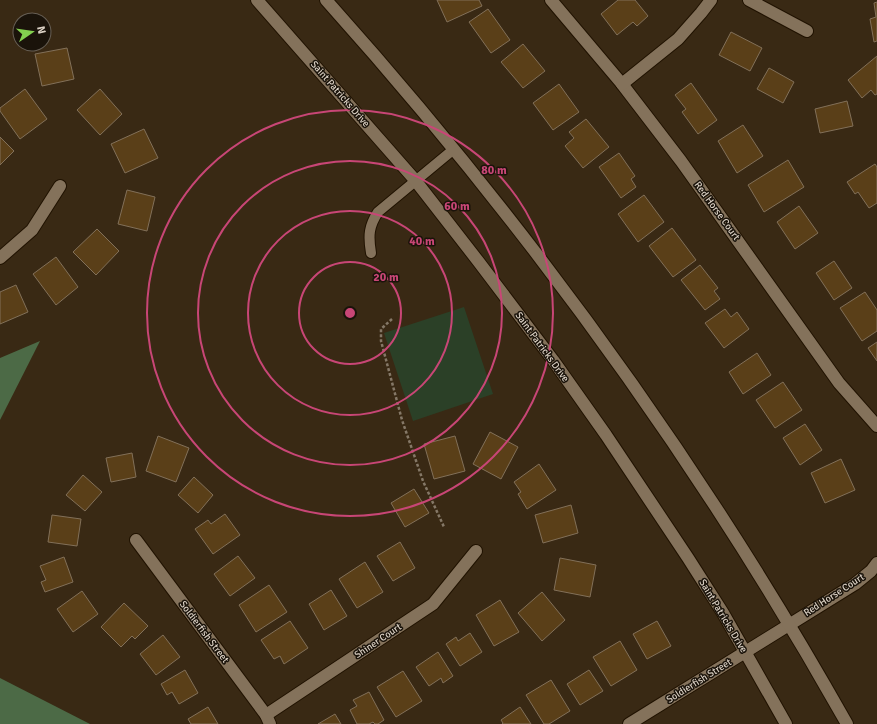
<svg xmlns="http://www.w3.org/2000/svg" width="877" height="724" font-family="Signika,sans-serif">
	<style>
		.green { fill: #2b4027 }
		.forest { fill: #4c6a46 }
		.building { fill: #5a3f18; stroke: #827059 }
		.lines { fill: none; stroke-linecap: round; stroke-linejoin: round }
		.lane-casing { stroke: #201200; stroke-width: 12 }
		.street-casing { stroke: #201200; stroke-width: 14 }
		.secondary-casing { stroke: #201200; stroke-width: 14 }
		.path { stroke: #857867; stroke-width: 2.5; stroke-dasharray: 3 2; stroke-linecap: butt }
		.lane { stroke: #84725b; stroke-width: 10 }
		.street { stroke: #84725b; stroke-width: 12 }
		.secondary { stroke: #84725b; stroke-width: 12 }
		.ring { fill: none; stroke: #c84676; stroke-width: 2 }
		.labels { text-anchor: middle; dominant-baseline: central; stroke-width: 3; stroke-linejoin: round; paint-order: stroke }
		.street-label { font-size: 10px; fill: #dbd1c5; stroke: #1a130a }
		.centre { fill: #c84676; stroke: #1a130a; stroke-width: 2 }
		.ring-label { font-size: 12px; text-anchor: middle; font-weight: bold; fill: #c84676; stroke: #1a130a; stroke-width: 3; stroke-linejoin: round; paint-order: stroke }
	</style>
	<rect width="100%" height="100%" fill="#392914"/>
	<polygon class="green" points="464,307 493,394 413,421 384,333"/>
	<g class="forest">
		<polygon points="40,341 0,420 0,358"/>
		<polygon points="0,678 90,724 0,724"/>
	</g>
	<g class="building">
		<polygon points="437,0 479,0 482,6 447,22"/>
		<polygon points="618,0 635,0 648,16 637,26 633,22 617,35 601,14"/>
		<polygon points="877,2 877,41 874,42 870,19 876,17 874,3"/>
		<polygon points="488,9 510,40 491,53 469,22"/>
		<polygon points="731,32 762,48 750,71 719,55"/>
		<polygon points="523,44 545,71 523,88 501,62"/>
		<polygon points="67,48 74,79 42,86 35,54"/>
		<polygon points="877,56 877,94 875,95 871,90 862,98 848,80"/>
		<polygon points="769,68 794,82 783,103 757,89"/>
		<polygon points="691,83 717,120 698,134 682,112 686,109 675,95"/>
		<polygon points="559,84 579,112 553,130 533,103"/>
		<polygon points="25,89 47,119 20,139 0,111 0,108"/>
		<polygon points="100,89 122,114 100,135 77,110"/>
		<polygon points="847,101 853,126 820,133 815,109"/>
		<polygon points="586,119 609,147 583,168 565,146 574,138 569,132"/>
		<polygon points="743,125 763,156 737,173 718,141"/>
		<polygon points="144,129 158,158 125,173 111,144"/>
		<polygon points="0,137 14,151 0,165"/>
		<polygon points="619,153 635,176 631,179 636,187 621,198 599,167"/>
		<polygon points="788,160 804,187 764,212 748,185"/>
		<polygon points="875,164 877,167 877,203 869,208 858,192 855,194 847,182"/>
		<polygon points="127,190 155,197 147,231 118,224"/>
		<polygon points="644,195 664,222 638,242 618,214"/>
		<polygon points="799,206 818,233 795,249 777,222"/>
		<polygon points="672,228 696,260 673,277 649,246"/>
		<polygon points="97,229 119,251 96,275 73,252"/>
		<polygon points="56,257 78,287 56,305 33,274"/>
		<polygon points="834,261 852,288 834,300 816,273"/>
		<polygon points="700,265 718,288 714,291 720,299 705,310 681,280"/>
		<polygon points="16,285 28,312 0,324 0,292"/>
		<polygon points="865,292 877,310 877,331 862,341 840,308"/>
		<polygon points="725,309 731,317 737,312 749,329 724,348 705,323"/>
		<polygon points="877,342 877,361 868,348"/>
		<polygon points="757,353 771,375 743,394 729,372"/>
		<polygon points="783,382 802,410 775,428 756,400"/>
		<polygon points="805,424 822,450 800,465 783,438"/>
		<polygon points="490,432 518,447 501,479 473,464"/>
		<polygon points="158,436 189,448 176,482 146,471"/>
		<polygon points="455,436 465,471 434,479 424,444"/>
		<polygon points="132,453 136,477 111,482 106,458"/>
		<polygon points="841,459 855,490 825,503 811,473"/>
		<polygon points="539,464 556,490 527,509 518,494 521,492 514,482"/>
		<polygon points="83,475 102,492 85,511 66,495"/>
		<polygon points="194,477 213,495 198,513 178,495"/>
		<polygon points="414,489 429,513 405,527 391,503"/>
		<polygon points="571,505 578,533 543,543 535,515"/>
		<polygon points="225,514 240,535 213,554 195,529 208,520 211,524"/>
		<polygon points="52,515 81,519 77,546 48,542"/>
		<polygon points="400,542 415,568 393,581 377,556"/>
		<polygon points="238,556 255,578 230,596 214,574"/>
		<polygon points="64,557 73,582 45,592 41,582 46,580 40,566"/>
		<polygon points="560,558 596,565 590,597 554,590"/>
		<polygon points="365,562 383,592 357,608 339,579"/>
		<polygon points="269,585 287,612 256,632 239,605"/>
		<polygon points="331,590 347,616 324,630 309,604"/>
		<polygon points="82,591 98,614 73,632 57,609"/>
		<polygon points="542,592 565,620 542,641 518,613"/>
		<polygon points="500,600 519,632 494,646 476,615"/>
		<polygon points="124,603 148,626 135,639 132,636 121,647 101,627"/>
		<polygon points="290,621 308,648 284,664 280,656 274,659 261,640"/>
		<polygon points="657,621 671,646 647,659 633,634"/>
		<polygon points="470,633 482,652 460,666 446,644 456,637 458,641"/>
		<polygon points="163,635 180,657 156,675 140,654"/>
		<polygon points="620,641 637,670 611,686 593,657"/>
		<polygon points="438,652 453,676 443,683 441,678 429,686 416,667"/>
		<polygon points="185,670 198,693 179,704 172,692 167,695 161,684"/>
		<polygon points="589,670 603,691 580,705 567,684"/>
		<polygon points="403,671 422,701 396,717 377,687"/>
		<polygon points="551,680 570,711 549,724 544,724 526,695"/>
		<polygon points="369,692 384,720 378,724 375,724 373,722 369,724 357,724 350,710 357,706 353,700"/>
		<polygon points="208,707 218,724 191,724 188,719"/>
		<polygon points="520,707 531,724 502,724 503,723 501,720"/>
		<polygon points="335,714 341,724 318,724"/>
	</g>
	<g class="lines">
		<defs>
			<path id="lane" d="M371,253c-3,-18 -2,-27 7,-41l76,-63"/>
			<g id="street">
				<polyline points="551,0 622,84 681,161 839,383 877,426"/>
				<polyline points="749,0 807,31"/>
				<polyline points="622,84 678,39 701,13 711,0"/>
				<polyline points="0,258 32,230 60,186"/>
				<polyline points="136,540 266,715 270,724"/>
				<polyline points="266,715 433,604 476,551"/>
				<polyline points="629,724 855,584 871,571 877,563"/>
			</g>
			<g id="secondary">
				<polyline points="257,0 415,180 478,261 553,360 606,435 688,558 723,613 786,724"/>
				<path d="M326,0c199,222 375,464 521,724"/>
			</g>
		</defs>
		<use href="#lane" class="lane-casing"/>
		<use href="#street" class="street-casing"/>
		<use href="#secondary" class="secondary-casing"/>
		<polyline class="path" points="392,319 381,329 381,341 402,420 423,481 444,527"/>
		<use href="#lane" class="lane"/>
		<use href="#street" class="street"/>
		<use href="#secondary" class="secondary"/>
	</g>
	<g class="ring">
		<circle cx="350" cy="313" r="51"/>
		<circle cx="350" cy="313" r="102"/>
		<circle cx="350" cy="313" r="152"/>
		<circle cx="350" cy="313" r="203"/>
	</g>
	<g class="labels">
		<g class="street-label">
			<text transform="translate(340 94) rotate(49)">Saint Patricks Drive</text>
			<text transform="translate(717 211) rotate(54)">Red Horse Court</text>
			<text transform="translate(542 347) rotate(54)">Saint Patricks Drive</text>
			<text transform="translate(834 595) rotate(-33)">Red Horse Court</text>
			<text transform="translate(723 616) rotate(59)">Saint Patricks Drive</text>
			<text transform="translate(204 632) rotate(53)">Soldierfish Street</text>
			<text transform="translate(378 641) rotate(-34)">Shiner Court</text>
			<text transform="translate(699 681) rotate(-32)">Soldierfish Street</text>
		</g>
	</g>
	<circle cx="350" cy="313" r="6" class="centre"/>
	<g class="ring-label">
		<text x="494" y="174">80 m</text>
		<text x="457" y="210">60 m</text>
		<text x="422" y="245">40 m</text>
		<text x="386" y="281">20 m</text>
	</g>
	<g transform="translate(32 32) rotate(77)"><circle r="19" fill="#1a130a" stroke="#675f55"/>
	<path d="M0-3L7 15L0 10L-7 15Z" fill="#83d04f"/>
	<text y="-6" font-size="11" font-weight="bold" text-anchor="middle" fill="#dbd1c5">N</text>
	</g>
</svg>
